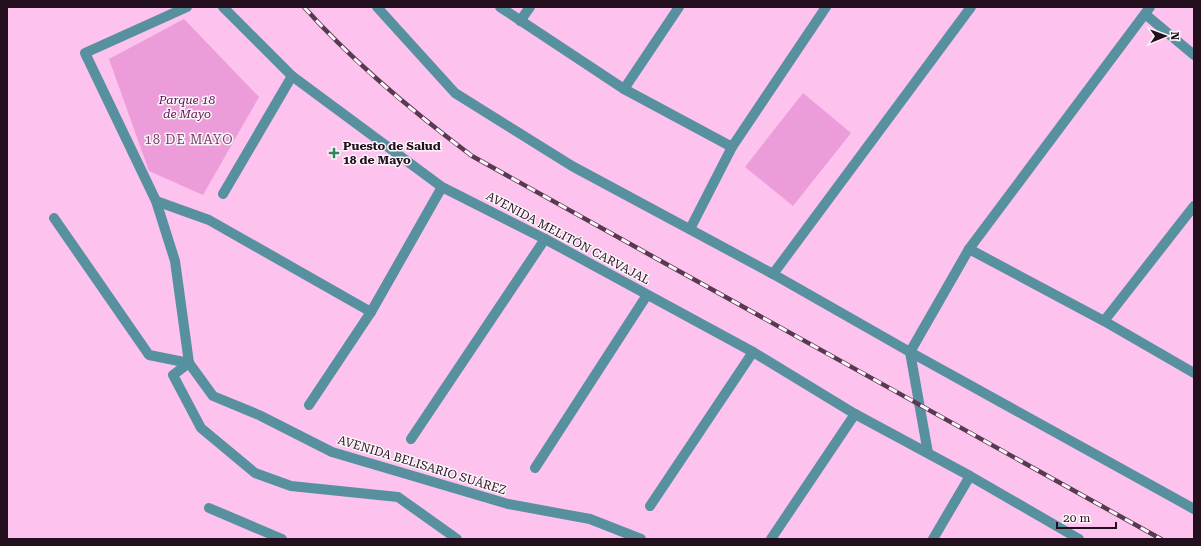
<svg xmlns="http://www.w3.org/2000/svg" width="1201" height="546" font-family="'Roboto Serif',serif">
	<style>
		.green { fill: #ec9cd8 }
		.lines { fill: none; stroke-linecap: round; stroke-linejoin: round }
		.minor { stroke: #57909f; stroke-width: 10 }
		.rail-casing { stroke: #573950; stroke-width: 4.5 }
		.rail { stroke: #fcf6fa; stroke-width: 3; stroke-dasharray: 9; stroke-linecap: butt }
		.poi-dot { fill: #328658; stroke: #fcf6fa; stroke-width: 1.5 }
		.labels { text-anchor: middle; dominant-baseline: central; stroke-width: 3; stroke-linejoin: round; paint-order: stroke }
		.park-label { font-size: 12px; font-style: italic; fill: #600d52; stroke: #fcf6fa }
		.poi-label { font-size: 12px; font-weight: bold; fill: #240f1f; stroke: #fcf6fa; text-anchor: start }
		.street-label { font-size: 12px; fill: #240f1f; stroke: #fcf6fa }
		.neighbourhood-label { font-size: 13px; letter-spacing: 1px; fill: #744268; stroke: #fcf6fa }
	</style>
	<rect width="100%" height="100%" fill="#fdc2ed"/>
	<g class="green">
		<polygon points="184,19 259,97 203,195 149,171 109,59"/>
		<polygon points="803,93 851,133 793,206 745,167"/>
	</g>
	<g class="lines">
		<g class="minor">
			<polyline points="187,7 85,53 156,201 175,261 189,363 213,396 259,415 332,452 508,504 590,519 641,539"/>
			<polyline points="223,7 292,76 442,187 545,239 753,352 855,414 970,476 1079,539"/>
			<polyline points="377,7 455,93 572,166 773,274 910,352 1194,509"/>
			<polyline points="500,7 624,89 732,147"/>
			<polyline points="1145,14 1194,55"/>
			<polyline points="520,21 530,7"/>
			<polyline points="624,89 679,7"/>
			<polyline points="223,194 292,76"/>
			<polyline points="156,201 209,220 371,312"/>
			<polyline points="54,218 149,355 189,363"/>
			<polyline points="690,229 732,147 826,7"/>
			<polyline points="969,249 1104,321 1194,373"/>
			<polyline points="773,274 971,7"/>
			<polyline points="1104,321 1194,206"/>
			<polyline points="910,352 969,249 1150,7"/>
			<polyline points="910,352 928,453"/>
			<polyline points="189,363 173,375 201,428 255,473 291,486 398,497 457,539"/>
			<polyline points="309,405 371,312 442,187"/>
			<polyline points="411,439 545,239"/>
			<polyline points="535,468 647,295"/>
			<polyline points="650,506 753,352"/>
			<polyline points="209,508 282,539"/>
			<polyline points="771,539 855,414"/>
			<polyline points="933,539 970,476"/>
		</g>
		<defs>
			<path id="rail" d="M304,7c50,56 108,104 168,149l689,383"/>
		</defs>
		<use href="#rail" class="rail-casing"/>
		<use href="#rail" class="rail"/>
	</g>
	<path class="poi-dot" d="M332 147h4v4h4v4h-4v4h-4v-4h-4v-4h4z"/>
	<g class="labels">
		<g class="park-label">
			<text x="187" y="100">Parque 18<tspan x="187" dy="14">de Mayo</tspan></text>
		</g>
		<g class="poi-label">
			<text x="343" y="146">Puesto de Salud<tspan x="343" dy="14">18 de Mayo</tspan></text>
		</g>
		<g class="street-label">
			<text transform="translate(568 238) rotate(28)">AVENIDA MELITÓN CARVAJAL</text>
			<text transform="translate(422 465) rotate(17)">AVENIDA BELISARIO SUÁREZ</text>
		</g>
		<g class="neighbourhood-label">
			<text x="189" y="139">18 DE MAYO</text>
		</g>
	</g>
	<rect width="1201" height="546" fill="none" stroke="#240f1f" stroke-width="16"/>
	<g transform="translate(1165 36) rotate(89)" stroke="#fcf6fa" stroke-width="3" paint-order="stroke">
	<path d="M0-3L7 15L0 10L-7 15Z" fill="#240f1f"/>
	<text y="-6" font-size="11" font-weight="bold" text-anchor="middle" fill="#240f1f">N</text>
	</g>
	<path d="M1057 522v6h59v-6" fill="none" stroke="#240f1f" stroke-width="2"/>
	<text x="1063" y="522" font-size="12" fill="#240f1f" stroke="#fcf6fa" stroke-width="3" paint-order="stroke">20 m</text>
</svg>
